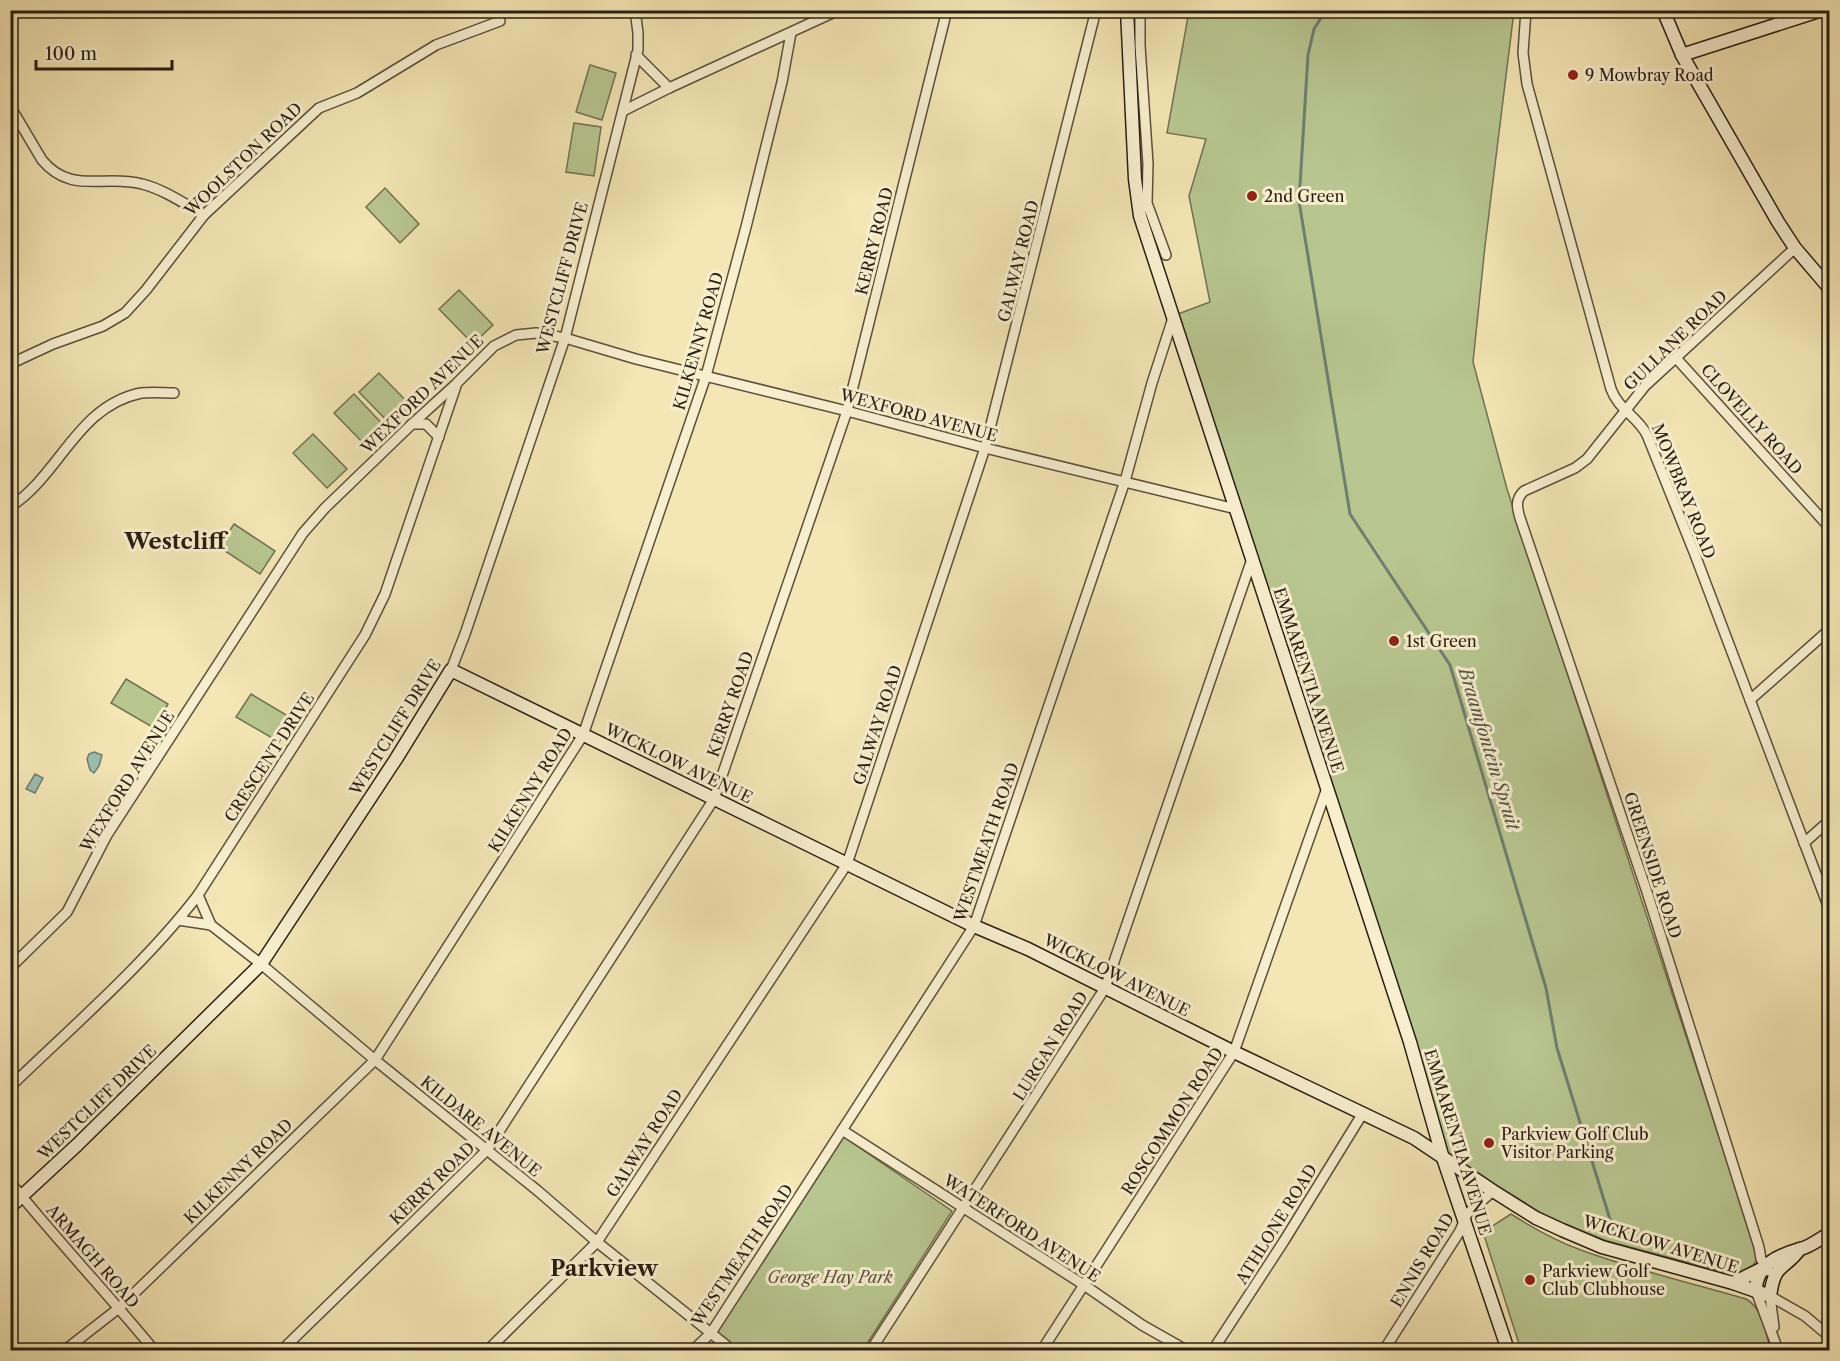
<svg xmlns="http://www.w3.org/2000/svg" width="1840" height="1361" font-family="'Libre Caslon Text',serif">
	<style>
		.green { fill: #b8c690; stroke: #707251; stroke-width: 1.5 }
		.water { fill: #9cbfaf; stroke: #6e7f70; stroke-width: 1.5 }
		.lines { fill: none; stroke-linecap: round; stroke-linejoin: round }
		.stream { stroke: #6e7f70; stroke-width: 3 }
		.street-casing { stroke: #5b503b; stroke-width: 12 }
		.secondary-casing { stroke: #281e12; stroke-width: 15 }
		.street { stroke: #f8efcf; stroke-width: 9 }
		.secondary { stroke: #f8efcf; stroke-width: 12 }
		.poi-dot { fill: #8f2418; stroke: #f8efcf; stroke-width: 2 }
		.labels { text-anchor: middle; dominant-baseline: central; stroke-width: 6; stroke-linejoin: round; paint-order: stroke }
		.poi-label { font-size: 16px; fill: #281e12; stroke: #f8efcf; text-anchor: start }
		.street-label { font-size: 16px; fill: #281e12; stroke: #f8efcf }
		.park-label { font-size: 16px; font-style: italic; fill: #535038; stroke: #f8efcf }
		.water-label { font-size: 18px; font-style: italic; fill: #515649; stroke: #f8efcf }
		.district-label { font-size: 22px; font-weight: bold; fill: #281e12; stroke: #f8efcf }
	</style>
	<rect width="100%" height="100%" fill="#f4e6b5"/>
	<filter id="stains"><feTurbulence type="fractalNoise" baseFrequency=".00333" numOctaves="4"/><feColorMatrix values="0 0 0 0 .2 0 0 0 0 .09 0 0 0 0 .02 0 0 0 .5 -.17"/></filter>
	<radialGradient id="worn" r=".72"><stop offset=".6" stop-color="#630" stop-opacity="0"/><stop offset="1" stop-color="#630" stop-opacity=".3"/></radialGradient>
	<g class="green">
		<polygon points="1189,11 1514,11 1485,246 1473,362 1507,489 1758,1256 1751,1270 1733,1274 1708,1268 1607,1241 1564,1225 1500,1192 1442,1155 1178,314 1210,302 1189,196 1206,139 1167,133"/>
		<polygon points="590,65 616,73 602,120 576,112"/>
		<polygon points="574,123 601,127 594,176 566,172"/>
		<polygon points="385,188 419,224 400,243 366,207"/>
		<polygon points="459,290 493,325 473,344 439,309"/>
		<polygon points="379,373 413,408 393,427 359,392"/>
		<polygon points="354,394 388,430 368,448 334,413"/>
		<polygon points="313,434 347,469 327,488 293,453"/>
		<polygon points="234,524 275,551 260,574 219,547"/>
		<polygon points="126,679 168,704 154,728 111,703"/>
		<polygon points="251,694 293,719 279,742 236,717"/>
		<polygon points="841,1135 952,1211 863,1350 736,1350 713,1333"/>
		<path d="M1511,1214c22,14 45,27 70,36 54,20 110,33 165,49 17,9 19,34 25,51h-250l-38,-118z"/>
	</g>
	<g class="water">
		<polygon points="94,752 102,755 99,766 94,773 90,770 87,759 89,754"/>
		<polygon points="35,774 43,778 35,793 26,789"/>
	</g>
	<g class="lines">
		<polyline class="stream" points="1326,10 1314,29 1308,55 1299,201 1350,514 1450,665 1546,988 1557,1048 1613,1229"/>
		<defs>
			<g id="street">
				<polyline points="1111,10 1128,14"/>
				<polyline points="1140,10 1140,46 1148,164 1147,203 1166,255"/>
				<path d="M1526,10l-3,43 4,31 84,305c7,20 27,28 36,46l47,117 136,359"/>
				<polyline points="636,55 669,88"/>
				<path d="M10,106l32,54c29,35 62,14 100,24 21,5 43,20 62,31"/>
				<polyline points="623,111 669,88 839,10"/>
				<polyline points="1676,358 1830,528"/>
				<polyline points="10,364 53,344 103,326 125,313 146,290 204,215 319,108 357,93 436,45 500,21"/>
				<polyline points="412,424 426,424 439,437"/>
				<path d="M10,507c50,-32 67,-101 131,-114 11,-1 23,0 33,0"/>
				<polyline points="451,670 465,634 565,338 638,50 638,33 635,10"/>
				<polyline points="1750,700 1830,629"/>
				<polyline points="1804,843 1830,820"/>
				<polyline points="198,895 211,925"/>
				<polyline points="178,920 211,925 261,964 375,1060 538,1191 597,1242 732,1350"/>
				<polyline points="10,968 67,912 107,835 303,533 325,508 412,424 456,384 494,346 516,335 536,333 565,338 636,359 847,411 985,448 1236,509"/>
				<path d="M10,1087c63,-61 136,-124 188,-192l167,-260 20,-41 71,-208"/>
				<polyline points="842,1130 1084,1285 1142,1325 1186,1350"/>
				<path d="M10,1182c47,58 97,111 144,168"/>
				<path d="M1768,1271l-7,-12 -2,-12 -112,-355 -127,-374c-3,-10 -5,-19 4,-27l51,-23 12,-9 58,-73 150,-138"/>
				<polyline points="1756,1291 1778,1350"/>
				<polyline points="1770,1296 1805,1316 1830,1337"/>
				<polyline points="1770,1296 1774,1327"/>
				<polyline points="65,1350 119,1308 375,1060 583,735 706,376 746,227 782,82 791,33"/>
				<polyline points="282,1350 487,1150 714,799 847,411 947,10"/>
				<polyline points="488,1350 597,1242 847,864 985,448 1096,10"/>
				<polyline points="693,1350 711,1333 974,926 1125,481 1152,383 1173,318"/>
				<polyline points="871,1350 1105,988 1252,559"/>
				<polyline points="1042,1350 1234,1052 1327,788"/>
				<polyline points="1213,1350 1284,1241 1363,1113"/>
				<polyline points="1384,1350 1460,1231 1467,1214 1493,1191"/>
			</g>
			<g id="secondary">
				<polyline points="1127,10 1135,179 1140,216 1410,1042 1442,1155 1508,1350"/>
				<polyline points="1663,10 1682,55 1778,222 1795,248 1830,289"/>
				<polyline points="1682,55 1822,10"/>
				<path d="M10,1207l67,-62 184,-181 135,-205 55,-89 523,256 54,23 206,103 180,86 79,53 43,27 26,12 40,17 131,36 37,13c5,-35 13,-24 30,-47"/>
				<polyline points="1733,1283 1761,1269"/>
				<path d="M1756,1291c-1,-26 23,-36 44,-42 10,-2 21,-11 30,-16"/>
			</g>
		</defs>
		<use href="#street" class="street-casing"/>
		<use href="#secondary" class="secondary-casing"/>
		<use href="#street" class="street"/>
		<use href="#secondary" class="secondary"/>
	</g>
	<g class="poi-dot">
		<circle cx="1573" cy="75" r="6"/>
		<circle cx="1252" cy="196" r="6"/>
		<circle cx="1394" cy="641" r="6"/>
		<circle cx="1489" cy="1143" r="6"/>
		<circle cx="1530" cy="1280" r="6"/>
	</g>
	<g class="labels">
		<g class="poi-label">
			<text x="1585" y="75">9 Mowbray Road</text>
			<text x="1264" y="196">2nd Green</text>
			<text x="1406" y="641">1st Green</text>
			<text x="1501" y="1134">Parkview Golf Club<tspan x="1501" dy="18">Visitor Parking</tspan></text>
			<text x="1542" y="1271">Parkview Golf<tspan x="1542" dy="18">Club Clubhouse</tspan></text>
		</g>
		<g class="street-label">
			<text transform="translate(243 159) rotate(-44)">WOOLSTON ROAD</text>
			<text transform="translate(874 241) rotate(-76)">KERRY ROAD</text>
			<text transform="translate(1018 261) rotate(-76)">GALWAY ROAD</text>
			<text transform="translate(562 278) rotate(-75)">WESTCLIFF DRIVE</text>
			<text transform="translate(1675 340) rotate(-44)">GULLANE ROAD</text>
			<text transform="translate(698 341) rotate(-74)">KILKENNY ROAD</text>
			<text transform="translate(422 394) rotate(-44)">WEXFORD AVENUE</text>
			<text transform="translate(919 415) rotate(15)">WEXFORD AVENUE</text>
			<text transform="translate(1752 419) rotate(48)">CLOVELLY ROAD</text>
			<text transform="translate(1684 491) rotate(68)">MOWBRAY ROAD</text>
			<text transform="translate(1309 680) rotate(72)">EMMARENTIA AVENUE</text>
			<text transform="translate(730 704) rotate(-71)">KERRY ROAD</text>
			<text transform="translate(877 725) rotate(-72)">GALWAY ROAD</text>
			<text transform="translate(395 727) rotate(-58)">WESTCLIFF DRIVE</text>
			<text transform="translate(269 757) rotate(-57)">CRESCENT DRIVE</text>
			<text transform="translate(679 763) rotate(26)">WICKLOW AVENUE</text>
			<text transform="translate(127 781) rotate(-58)">WEXFORD AVENUE</text>
			<text transform="translate(530 790) rotate(-58)">KILKENNY ROAD</text>
			<text transform="translate(986 842) rotate(-71)">WESTMEATH ROAD</text>
			<text transform="translate(1653 865) rotate(72)">GREENSIDE ROAD</text>
			<text transform="translate(1117 975) rotate(27)">WICKLOW AVENUE</text>
			<text transform="translate(1050 1046) rotate(-58)">LURGAN ROAD</text>
			<text transform="translate(97 1102) rotate(-44)">WESTCLIFF DRIVE</text>
			<text transform="translate(1172 1121) rotate(-57)">ROSCOMMON ROAD</text>
			<text transform="translate(481 1126) rotate(39)">KILDARE AVENUE</text>
			<text transform="translate(1458 1142) rotate(73)">EMMARENTIA AVENUE</text>
			<text transform="translate(644 1143) rotate(-57)">GALWAY ROAD</text>
			<text transform="translate(238 1171) rotate(-44)">KILKENNY ROAD</text>
			<text transform="translate(432 1183) rotate(-44)">KERRY ROAD</text>
			<text transform="translate(1276 1224) rotate(-58)">ATHLONE ROAD</text>
			<text transform="translate(1022 1228) rotate(33)">WATERFORD AVENUE</text>
			<text transform="translate(1661 1244) rotate(17)">WICKLOW AVENUE</text>
			<text transform="translate(742 1255) rotate(-56)">WESTMEATH ROAD</text>
			<text transform="translate(93 1256) rotate(49)">ARMAGH ROAD</text>
			<text transform="translate(1422 1260) rotate(-59)">ENNIS ROAD</text>
		</g>
		<g class="park-label">
			<text x="830" y="1277">George Hay Park</text>
		</g>
		<g class="water-label">
			<text transform="translate(1489 749) rotate(73)">Braamfontein Spruit</text>
		</g>
		<g class="district-label">
			<text x="175" y="541">Westcliff</text>
			<text x="604" y="1268">Parkview</text>
		</g>
	</g>
	<rect width="1840" height="1361" fill="none" stroke="#f4e6b5" stroke-width="36"/>
	<rect x="12" y="12" width="1816" height="1337" fill="none" stroke="#281e12" stroke-width="3"/>
	<rect x="18" y="18" width="1804" height="1325" fill="none" stroke="#281e12" stroke-width="1.5"/>
	<path d="M36 60v9h136v-9" fill="none" stroke="#281e12" stroke-width="3"/>
	<text x="45" y="60" font-size="18" fill="#281e12" stroke="#f8efcf" stroke-width="4.5" paint-order="stroke">100 m</text>
	<rect width="100%" height="100%" filter="url(#stains)"/>
	<rect width="100%" height="100%" fill="url(#worn)"/>
</svg>
